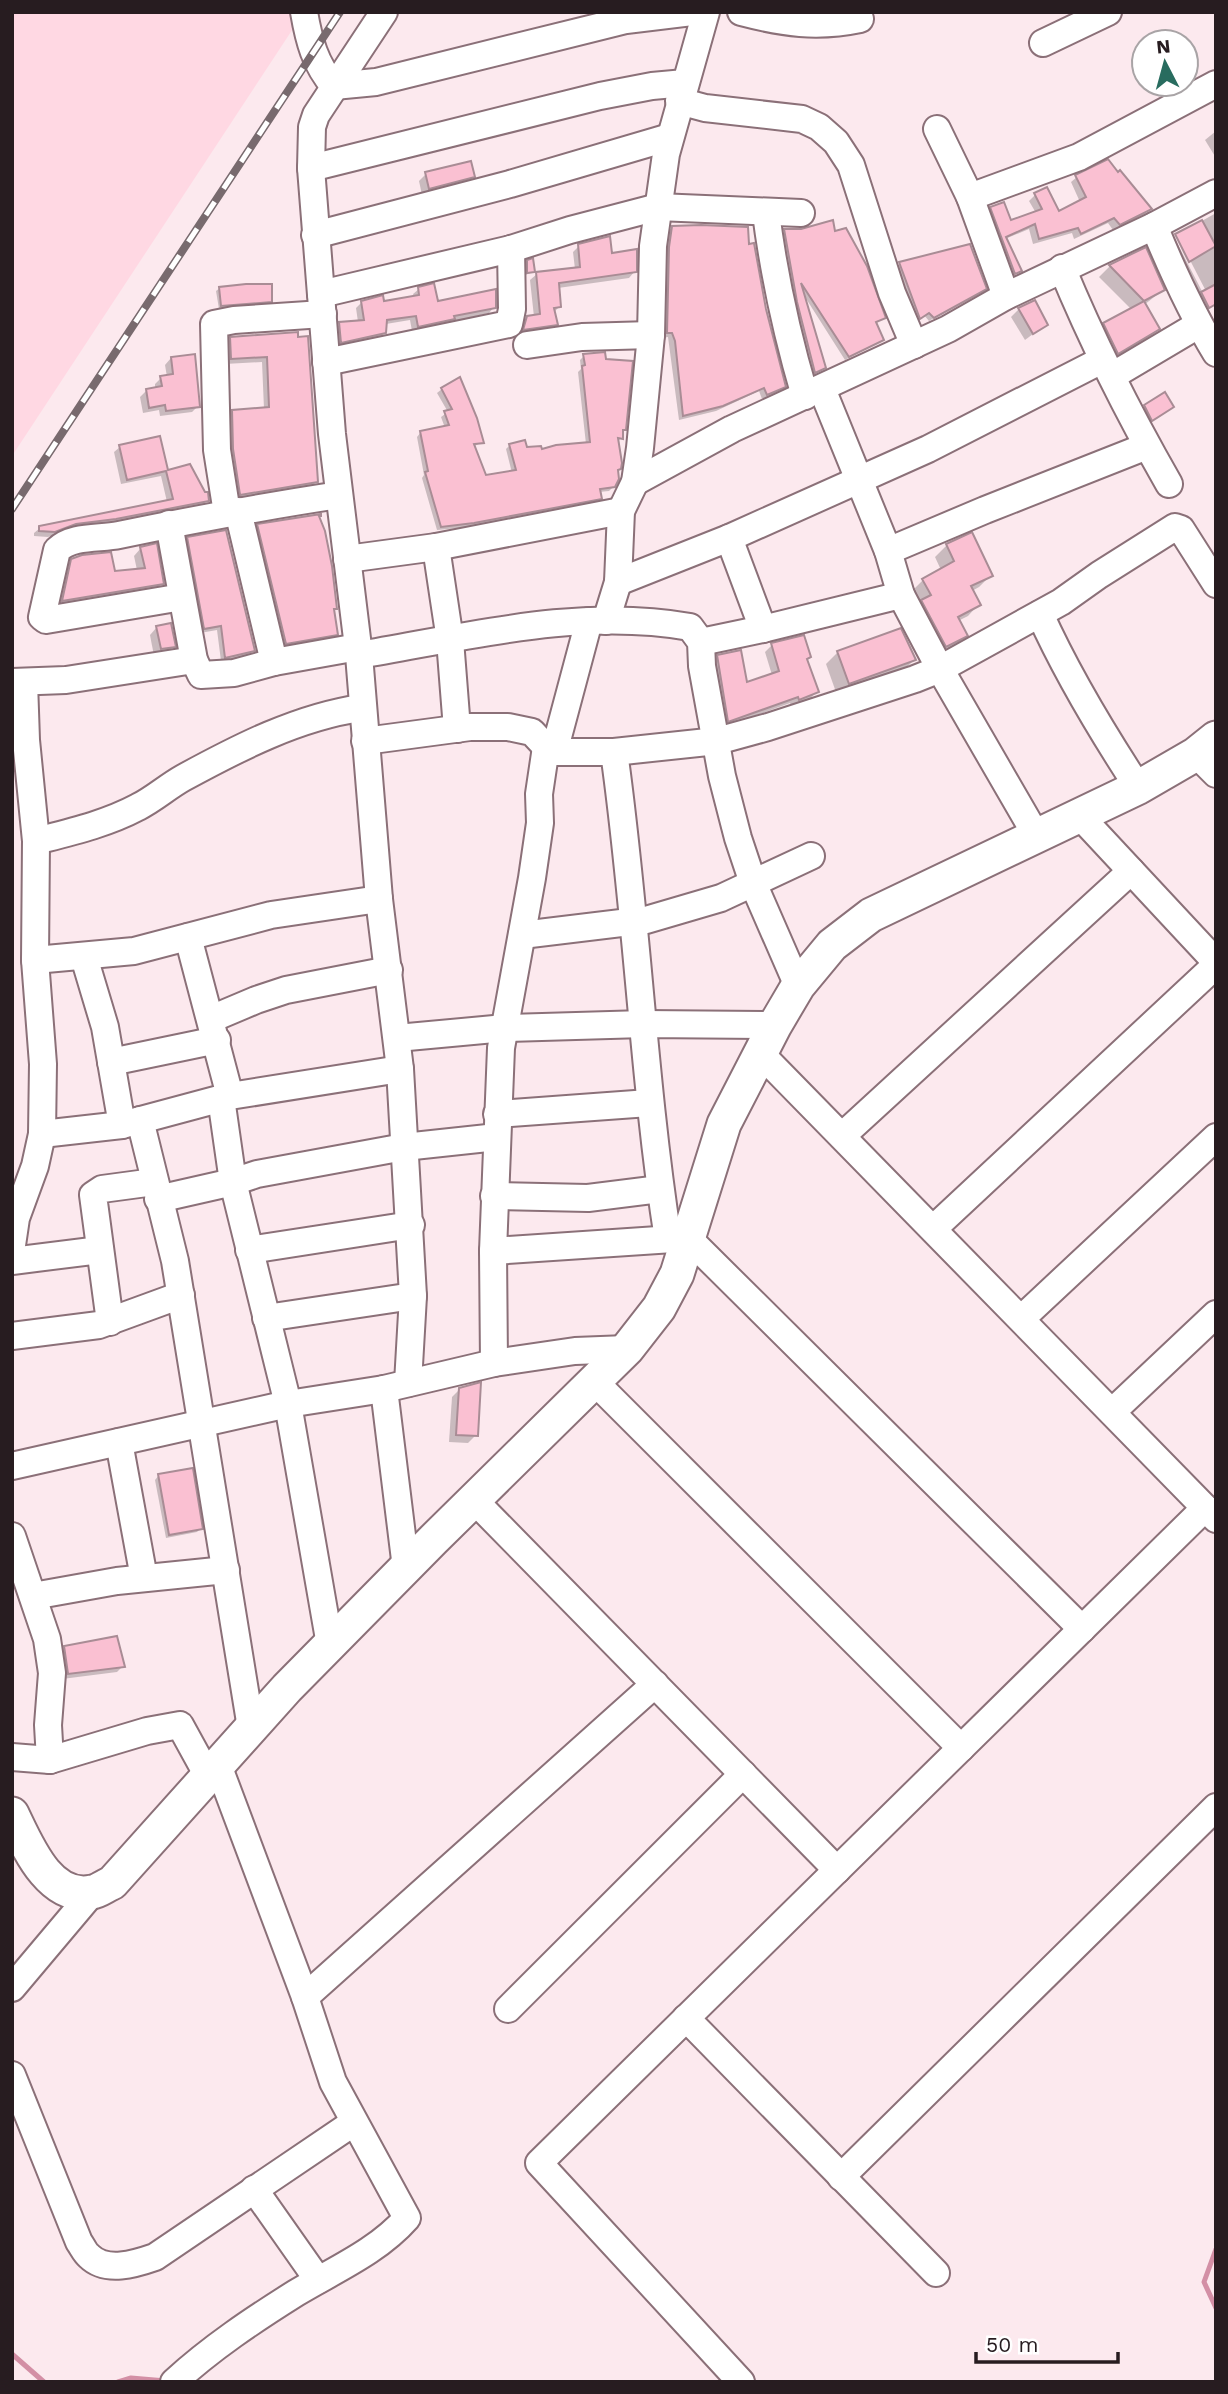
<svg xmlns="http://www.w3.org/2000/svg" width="1228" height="2394" font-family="'Work Sans',sans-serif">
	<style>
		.built { fill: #ffd8e3 }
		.shadow { fill: #0003 }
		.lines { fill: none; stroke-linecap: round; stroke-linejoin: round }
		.stream { stroke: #d38fa5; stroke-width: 5 }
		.building { fill: #fac0d2; stroke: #a98c95; stroke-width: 2 }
		.minor-casing { stroke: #8b7078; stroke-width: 30 }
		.major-casing { stroke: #8b7078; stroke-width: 37 }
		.minor { stroke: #fff; stroke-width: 26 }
		.major { stroke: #fff; stroke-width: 33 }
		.rail-casing { stroke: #786a6e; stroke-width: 8 }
		.rail { stroke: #fff; stroke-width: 5; stroke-dasharray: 16; stroke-linecap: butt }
	</style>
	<rect width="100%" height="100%" fill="#fce9ee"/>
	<polygon class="built" points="12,12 304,12 12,456"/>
	<g class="shadow">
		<polygon points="1216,131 1216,158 1205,140"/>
		<polygon points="426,174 473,176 465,184 422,195 419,181"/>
		<polygon points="1077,177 1149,209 1144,215 1113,230 1108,223 1074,239 1072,233 1033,244 1029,229 1005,239 1020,271 1009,279 985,215 991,209 1010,222 1036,213 1029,201 1035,195 1058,213 1080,202 1071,182"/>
		<polygon points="1216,213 1216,305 1203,311 1171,241 1174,237 1206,299 1209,297 1177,235"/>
		<polygon points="673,227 765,309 784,386 779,391 762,399 759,391 716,411 679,420 668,337 662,338 664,253 667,232"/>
		<polygon points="785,231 834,234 884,318 875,324 882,339 845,360 805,297 824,368 811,376 794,306 781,235"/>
		<polygon points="579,246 610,255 635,271 629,278 558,288 560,306 553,313 556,324 550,330 518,335 521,324 527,318 534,317 530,280 537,274 575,269 573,252"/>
		<polygon points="969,246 985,288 929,321 924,315 916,322 895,268 900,264"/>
		<polygon points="1145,250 1163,290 1144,305 1158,329 1151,336 1110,360 1097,332 1104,325 1132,310 1099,277 1110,266"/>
		<polygon points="528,262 533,272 525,275 524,265"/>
		<polygon points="220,288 271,301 267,304 219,309 216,291"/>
		<polygon points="419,289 436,304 494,307 489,313 412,331 410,320 386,324 385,333 379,338 336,347 334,330 340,324 358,322 356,308 362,302 383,303 414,297 413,294"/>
		<polygon points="1035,302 1045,325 1025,340 1011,317 1019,309"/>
		<polygon points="296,333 316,482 310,488 235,500 227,417 233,411 264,409 262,362 225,364 225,344 231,339"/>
		<polygon points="584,356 624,430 617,442 614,486 609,491 599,492 600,498 596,502 469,527 437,530 422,478 424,475 417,437 421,432 445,428 441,417 448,412 437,393 442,389 482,442 473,447 485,477 512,473 506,449 510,445 540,452 586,444 578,372 581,369 580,360"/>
		<polygon points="171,358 198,406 192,412 160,416 159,410 143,413 140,397 147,390 155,389 155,384 161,378 167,377 165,365"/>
		<polygon points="1145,406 1172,407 1144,427 1137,414"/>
		<polygon points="159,438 167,472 207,501 201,506 109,525 68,529 48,537 34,536 34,533 40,528 167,502 161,476 121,484 114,452 120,447"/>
		<polygon points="318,517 336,608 332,612 336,634 331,639 281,648 253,531 258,526"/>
		<polygon points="971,535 991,575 979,587 972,591 979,604 968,616 958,621 966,635 954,647 934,658 911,592 923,580 941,570 935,557 947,545"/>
		<polygon points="188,539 253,650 249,655 221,661 217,630 200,633 184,544"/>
		<polygon points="141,548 162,583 155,591 55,608 64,568 72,560 114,573 137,570 134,556"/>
		<polygon points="157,627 174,646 166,654 154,656 150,635"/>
		<polygon points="772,645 805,659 817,691 810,699 791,706 790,703 721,728 711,664 718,656 746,684 772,675 765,652"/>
		<polygon points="838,652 914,660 903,671 837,695 826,664"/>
		<polygon points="460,1389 476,1435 468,1443 449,1442 452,1397"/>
		<polygon points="159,1475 201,1528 197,1532 166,1538 155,1480"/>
		<polygon points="65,1647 123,1666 117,1672 62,1679 59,1653"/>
	</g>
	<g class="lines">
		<g class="stream">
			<polyline points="1216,2249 1204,2282 1216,2308"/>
			<polyline points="12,2354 44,2382"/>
			<polyline points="118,2382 131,2378 166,2381"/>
		</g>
	</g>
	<g class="building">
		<polygon points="1108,159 1118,172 1120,170 1152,209 1120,225 1114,218 1081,234 1078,228 1039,239 1035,224 1006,237 1022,271 1015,274 990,207 1004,202 1011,220 1042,209 1034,193 1047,187 1059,211 1086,197 1075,175"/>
		<polygon points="471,161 475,177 429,189 425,172"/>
		<polygon points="833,220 835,231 846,228 867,266 886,318 876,322 884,340 849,357 801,283 826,368 815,373 797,302 784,229 801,229"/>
		<polygon points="1202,220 1216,246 1189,262 1175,234"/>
		<polygon points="701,225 748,227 749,244 754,243 766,309 786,387 767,395 764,388 723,406 683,416 675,341 672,333 667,333 669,247 672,226"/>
		<polygon points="610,236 612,253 637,249 637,272 559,283 561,307 554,308 558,325 523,330 527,316 540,314 536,272 580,267 578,244"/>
		<polygon points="970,244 987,289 934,318 929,313 920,319 899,262"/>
		<polygon points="1146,247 1165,290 1144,301 1109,265"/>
		<polygon points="533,258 535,272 527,273 527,260"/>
		<polygon points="434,283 438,301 496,289 496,308 454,316 455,319 418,327 416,316 387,320 386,333 341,343 339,322 364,320 361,301 383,295 384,301 419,295 418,287"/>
		<polygon points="246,284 272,284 272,302 221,306 219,287"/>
		<polygon points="1216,284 1216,304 1209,308 1201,292"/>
		<polygon points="1035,300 1048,325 1033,334 1018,308"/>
		<polygon points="1144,301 1160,329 1118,354 1103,323"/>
		<polygon points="298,332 298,337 308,336 318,482 240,495 233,449 232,410 269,407 267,357 231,359 230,337"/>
		<polygon points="605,352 606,359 633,361 626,430 623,430 623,439 618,438 622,463 621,469 618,470 619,479 615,487 600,489 602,499 474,523 441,527 425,472 428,471 420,431 449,425 444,411 452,409 441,388 460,377 477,418 484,443 474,444 486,475 516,470 509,444 525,440 527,447 541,446 542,449 556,445 590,442 582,366 585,365 583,354"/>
		<polygon points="195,354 200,407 166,411 165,405 149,408 146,389 162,386 160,376 173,374 171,357"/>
		<polygon points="1165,392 1174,407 1152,421 1144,405"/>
		<polygon points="160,436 168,470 190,464 205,492 208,492 209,501 116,519 76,524 55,532 39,531 39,526 173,499 166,471 127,480 119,445"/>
		<polygon points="321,514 321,516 319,516 325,531 332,566 337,609 334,609 338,635 286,644 257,524"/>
		<polygon points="226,530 255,651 225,658 221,626 204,629 187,537"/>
		<polygon points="972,532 993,576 971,586 981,605 958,617 968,636 946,647 921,600 931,595 922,579 954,561 946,544"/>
		<polygon points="157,543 164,584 62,601 71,559 82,555 111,552 115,571 145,568 140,547"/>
		<polygon points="171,623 176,647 161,649 156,626"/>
		<polygon points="901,628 916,660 849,684 837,651"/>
		<polygon points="804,635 811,657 807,659 819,692 799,700 798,697 728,722 717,655 741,650 747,682 779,671 771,643"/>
		<polygon points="481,1382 478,1436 456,1435 459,1388"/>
		<polygon points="193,1468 203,1529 169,1535 158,1474"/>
		<polygon points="117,1636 125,1667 68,1674 64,1646"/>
	</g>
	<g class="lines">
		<defs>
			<g id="minor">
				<path d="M304,12c5,29 11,52 30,74l42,-4 250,-62 66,-8"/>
				<polyline points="384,12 316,115 312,127 311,168 332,434 359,655 379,899 400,1069 413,1296 408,1383"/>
				<path d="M741,12c42,11 76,16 119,7"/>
				<polyline points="1043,43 1108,12"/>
				<polyline points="679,101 705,108 802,119 819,127 836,142 851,165 892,293 914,345"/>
				<polyline points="937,129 970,197 1006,296"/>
				<polyline points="311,168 600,96 652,86 685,83"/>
				<polyline points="970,197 1079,157 1216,84"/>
				<path d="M766,213c8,63 21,122 39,183"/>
				<path d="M1154,226c18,44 37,86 62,127"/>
				<polyline points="315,235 510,184 670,137"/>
				<path d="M1062,268c31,75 67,146 107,216"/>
				<polyline points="321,294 511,249 570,230 658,207 801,213"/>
				<polyline points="527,345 582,337 651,335"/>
				<polyline points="326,362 509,324 512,309 511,249"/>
				<polyline points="1112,376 1198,325"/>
				<polyline points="822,389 888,551 901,595 940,669 1036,835"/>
				<polyline points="635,482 732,429 948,329 1006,296 1154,226 1216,193"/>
				<polyline points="238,511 274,662"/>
				<polyline points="227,513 217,450 214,324 234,320 323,314"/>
				<polyline points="169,524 194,660 201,675 234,673 274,662 358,647"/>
				<polyline points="729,538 763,629"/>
				<polyline points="436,547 450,640 457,729"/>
				<polyline points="888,551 985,510 1147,446"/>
				<polyline points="347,559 436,547 621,511"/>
				<polyline points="618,582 729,538 928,449 1102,360"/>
				<path d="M182,597l-136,23 -4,-3 15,-67c15,-15 43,-11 62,-15 73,-15 146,-29 220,-40"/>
				<path d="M1040,614c27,60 62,118 98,173"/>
				<polyline points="606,621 618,582 621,511 635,482 640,448 651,335 653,246 666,154 706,12"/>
				<polyline points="701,642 763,629 901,595"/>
				<path d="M359,655c108,-18 221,-48 331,-28l11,15 1,24 20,110 16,62 15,45 45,103"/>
				<polyline points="12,682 66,680 194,660"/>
				<polyline points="365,741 470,727 508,727 532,732 546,747 554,752 614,752 717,741 768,727 915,679 940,669 1061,602 1099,575 1175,527 1181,529 1216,584"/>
				<polyline points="554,752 589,621"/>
				<path d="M614,752c23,162 29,326 54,487"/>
				<polyline points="1196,754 1216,774"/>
				<polyline points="1079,815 1216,962"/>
				<path d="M36,841c35,-9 70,-17 102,-34 16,-8 29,-20 45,-29 55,-30 115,-61 178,-70"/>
				<polyline points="522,935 646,920 721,898 811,856"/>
				<polyline points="188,937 230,1096"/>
				<polyline points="84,957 105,1027 122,1125"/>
				<polyline points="35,960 134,951 271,915 379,899"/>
				<polyline points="211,1019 256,1000 286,990 389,970"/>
				<polyline points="397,1038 505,1028 644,1024 775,1025"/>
				<polyline points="760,1053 1216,1519"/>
				<polyline points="111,1062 217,1040"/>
				<polyline points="221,1098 233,1182 288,1404 330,1645"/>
				<polyline points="497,1114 649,1103"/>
				<polyline points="140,1120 175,1261 251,1728"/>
				<polyline points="42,1134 122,1125 230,1096 400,1069"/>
				<polyline points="842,1136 1131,871"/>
				<polyline points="494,1196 588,1198 660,1189"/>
				<polyline points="158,1199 233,1182 257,1174 404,1147 497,1137"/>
				<polyline points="933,1229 1216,965"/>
				<polyline points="12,1245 16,1218 35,1166 42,1134 43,1064 35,960 36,841 26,740 24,682"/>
				<polyline points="249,1250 411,1225"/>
				<polyline points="493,1251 688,1238 1082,1629"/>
				<polyline points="12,1261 100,1250"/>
				<polyline points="266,1318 413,1296"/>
				<polyline points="1021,1319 1216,1137"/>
				<polyline points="110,1322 93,1195 102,1189 154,1182"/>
				<polyline points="12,1336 99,1325 181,1295"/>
				<polyline points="494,1363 493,1251 501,1048 532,878 540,823 539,794 546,747"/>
				<polyline points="594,1381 961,1748"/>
				<polyline points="384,1389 406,1568"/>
				<polyline points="1112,1412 1216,1314"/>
				<polyline points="119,1442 144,1578"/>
				<polyline points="12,1466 288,1404 384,1389 494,1363 575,1351 627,1349"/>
				<polyline points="474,1500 837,1870"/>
				<polyline points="12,1536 47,1639 52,1673 48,1725 50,1760"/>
				<polyline points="33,1596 117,1581 226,1570"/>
				<polyline points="12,1757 50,1760 147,1731 180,1725 208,1776"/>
				<polyline points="12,1988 92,1893"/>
				<polyline points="305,1997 655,1684"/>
				<polyline points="508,2009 743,1774"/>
				<polyline points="686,2018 936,2273"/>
				<path d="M12,2075l67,167c3,4 6,11 10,14 17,17 46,8 66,1l198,-134"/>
				<polyline points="841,2177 1216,1807"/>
				<polyline points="254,2189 318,2280"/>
				<path d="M174,2382c37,-34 79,-62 122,-89 38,-23 81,-41 111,-75l-74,-136 -28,-85 -87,-232"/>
				<polyline points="741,2382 539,2163 1205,1508"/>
			</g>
			<path id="major" d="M12,1814c15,31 37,87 80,78 7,-1 14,-7 20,-9l175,-195 146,-148 194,-191 32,-41 18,-34 47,-150 51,-99 23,-39 34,-41 39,-30 268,-128 57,-33 20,-16"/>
		</defs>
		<use href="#minor" class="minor-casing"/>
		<use href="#major" class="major-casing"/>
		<use href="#minor" class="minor"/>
		<use href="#major" class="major"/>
		<defs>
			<polyline id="rail" points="12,509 340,12"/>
		</defs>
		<use href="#rail" class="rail-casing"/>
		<use href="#rail" class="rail"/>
	</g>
	<rect width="1228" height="2394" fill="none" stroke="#271c20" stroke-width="28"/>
	<g transform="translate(1165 63) rotate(354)"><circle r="33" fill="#ffffff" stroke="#a9a4a6" stroke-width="2"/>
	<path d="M0-5L12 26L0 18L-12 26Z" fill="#286c5f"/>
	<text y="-10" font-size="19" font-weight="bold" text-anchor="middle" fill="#271c20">N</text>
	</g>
	<path d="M976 2352v10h142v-10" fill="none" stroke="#271c20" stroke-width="3.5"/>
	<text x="986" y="2352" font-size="21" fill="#271c20" stroke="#ffffff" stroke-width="5" paint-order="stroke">50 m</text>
</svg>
